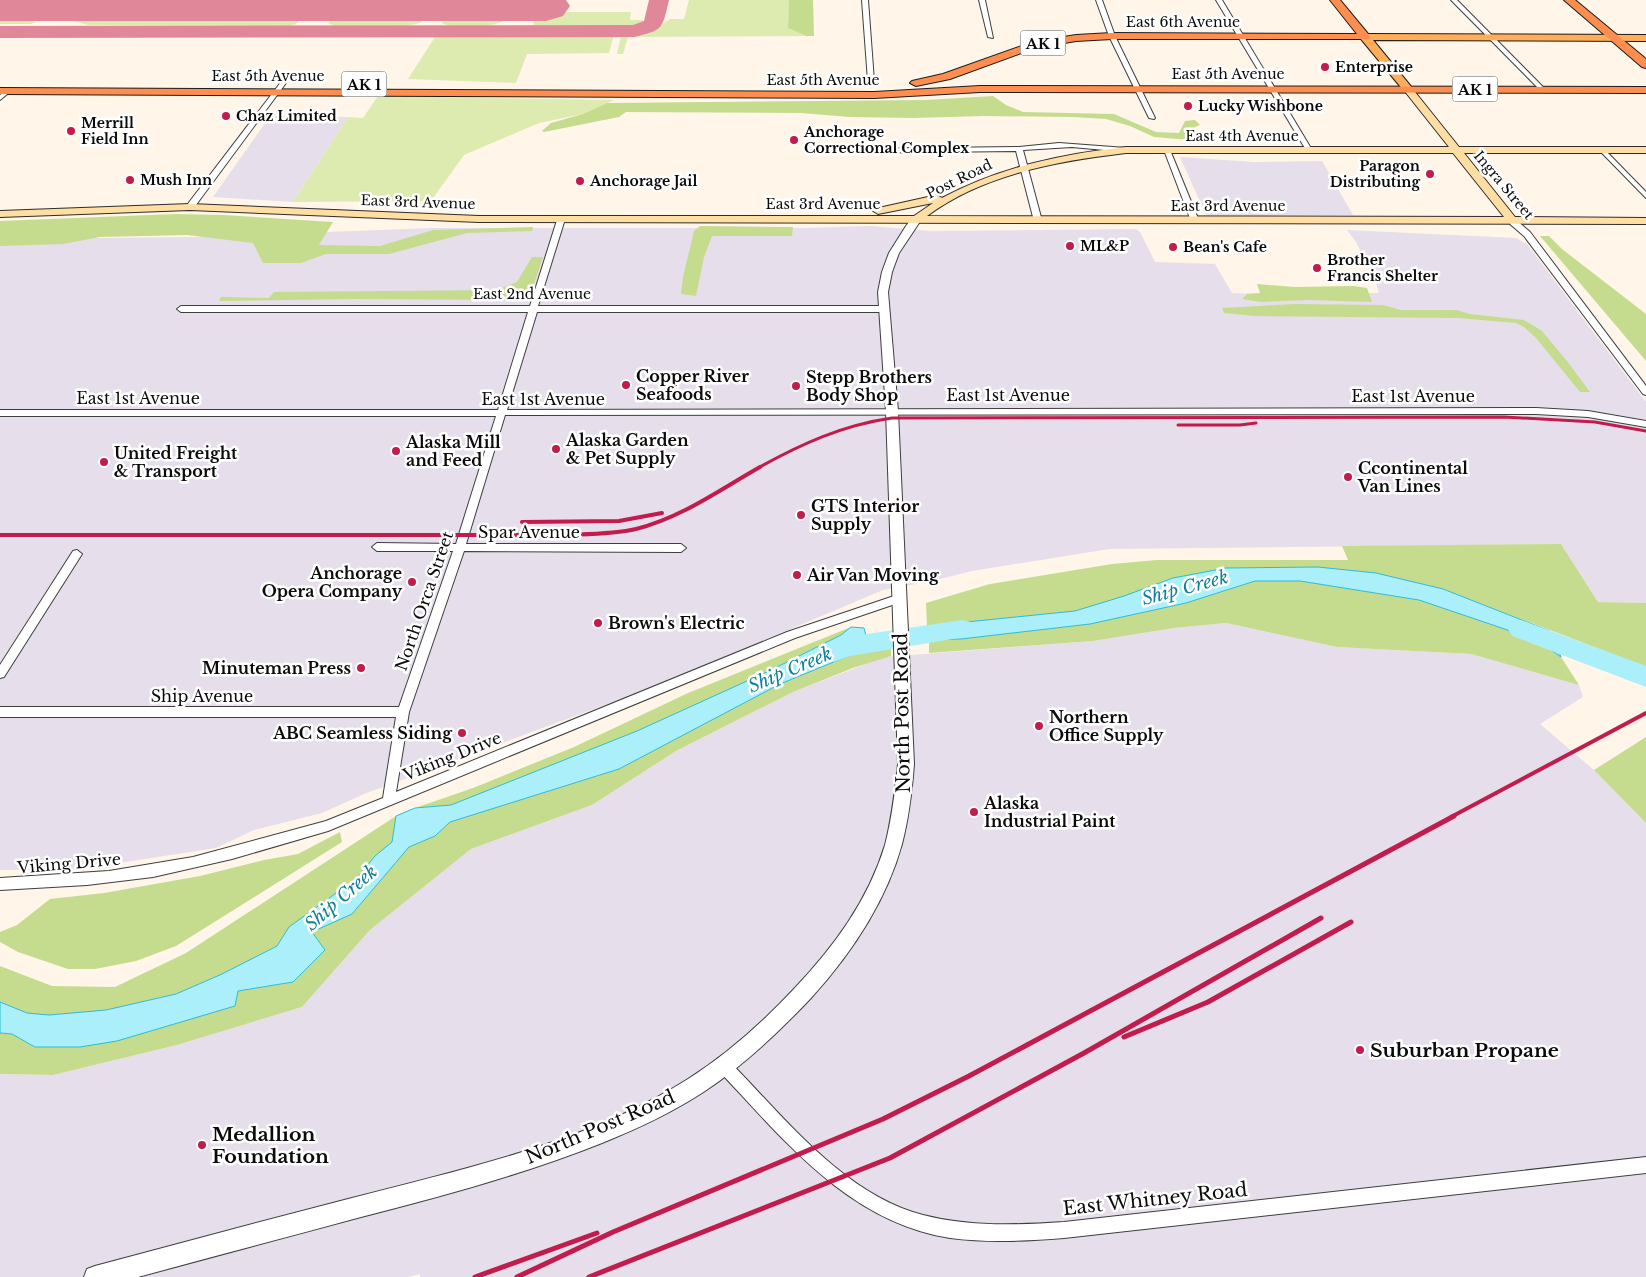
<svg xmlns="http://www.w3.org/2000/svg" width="1646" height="1277" font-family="'Libre Baskerville',serif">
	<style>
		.industrial { fill: #e6deeb }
		.green { fill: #ddebb0 }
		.forest { fill: #c5dc8f }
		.water { fill: #aaeffa; stroke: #2dbbd5 }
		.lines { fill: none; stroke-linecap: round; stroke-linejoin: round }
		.river { fill: #aaeffa; fill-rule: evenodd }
		.taxiway { fill: #e0889a; fill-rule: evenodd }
		.runway { fill: #e0889a; fill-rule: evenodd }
		.minor-casing { stroke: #3e3e3e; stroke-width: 2 }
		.tertiary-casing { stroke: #3e3e3e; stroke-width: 2 }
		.secondary-casing { stroke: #2d2d2d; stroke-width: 2 }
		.primary-casing { stroke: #1c1c1c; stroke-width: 2 }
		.trunk-casing { stroke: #1c1c1c; stroke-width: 2 }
		.minor { fill: #fff; fill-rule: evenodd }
		.tertiary { fill: #fff; fill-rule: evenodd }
		.secondary { fill: #ffdea3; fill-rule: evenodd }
		.primary { fill: #ffad58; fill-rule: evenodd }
		.trunk { fill: #fe8e50; fill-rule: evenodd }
		.rail-far2 { stroke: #c11c4c; stroke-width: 3 }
		.rail-far1 { stroke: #c11c4c; stroke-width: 4 }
		.rail { stroke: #c11c4c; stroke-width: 5 }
		.poi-dot { fill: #c11c4c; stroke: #fff; stroke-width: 2 }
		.labels { text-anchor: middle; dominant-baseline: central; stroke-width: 5; stroke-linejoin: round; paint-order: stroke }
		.far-street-label { font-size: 14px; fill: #0b0b0b; stroke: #fff }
		.far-poi-label { font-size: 14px; font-weight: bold; fill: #0b0b0b; stroke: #fff; text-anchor: start }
		.shield { fill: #fff; stroke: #545454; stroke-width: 1 }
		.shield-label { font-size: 15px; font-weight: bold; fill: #0b0b0b }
		.poi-label { font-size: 16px; font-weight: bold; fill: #0b0b0b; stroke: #fff; text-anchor: start }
		.street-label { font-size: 16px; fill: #0b0b0b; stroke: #fff }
		.water-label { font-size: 18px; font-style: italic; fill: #0e809b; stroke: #fff }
		.near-street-label { font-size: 19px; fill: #0b0b0b; stroke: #fff }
		.near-poi-label { font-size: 19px; font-weight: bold; fill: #0b0b0b; stroke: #fff; text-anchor: start }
	</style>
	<rect width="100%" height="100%" fill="#fff5e8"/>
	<g class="industrial">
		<polygon points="270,116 348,117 293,202 213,197"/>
		<polygon points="1180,157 1254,162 1322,161 1353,215 1206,215"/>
		<polygon points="870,226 931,231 1136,229 1140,232 1155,262 1215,264 1232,293 1262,294 1379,293 1374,278 1356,242 1347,230 1516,238 1527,244 1646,402 1646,603 1598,602 1561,544 1109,549 972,571 932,581 883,590 654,687 364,794 322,813 254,830 216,848 80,869 0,870 0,239 195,237 433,228 806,228"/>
		<polygon points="1226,623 1337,647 1471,654 1579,685 1583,697 1540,724 1594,770 1646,823 1646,1277 420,1277 420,1274 408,1277 0,1277 0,1074 53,1075 177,1045 302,1007 370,930 471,849 592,805 676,751 793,692 884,657 1093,641 1174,628"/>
	</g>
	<g class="green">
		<polygon points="689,0 789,0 788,28 806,36 628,37 623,54 617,54 621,36 654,29 670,19 684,19"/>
		<polygon points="542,12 631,12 630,20 642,20 645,22 639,26 632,27 538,27 533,24 536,14"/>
		<polygon points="343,13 420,13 426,16 420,23 405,26 335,26 328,23 331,18"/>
		<path d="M499,13l6,3v4c-12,8 -51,10 -63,3l1,-5 9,-4z"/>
		<polygon points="0,14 36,22 31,24 0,24"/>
		<polygon points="59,14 298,14 302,17 296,24 288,26 89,25 56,17"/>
		<polygon points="546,34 614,34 609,53 527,54 516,83 408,79 435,37 533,37"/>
		<polygon points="378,96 614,100 583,114 539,123 464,155 431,201 293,202 348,117 363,118"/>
	</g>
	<g class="forest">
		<polygon points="789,0 813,0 814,36 806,36 788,28"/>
		<polygon points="993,96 1006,105 1023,112 1114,114 1156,132 1179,133 1185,121 1195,120 1200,125 1195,127 1190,140 1154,137 1130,126 1106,119 1073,117 985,116 913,118 850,117 801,113 626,112 619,117 544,132 542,131 551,123 583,114 607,103 926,100"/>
		<polygon points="176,214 223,215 333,222 319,245 380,246 433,230 533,227 532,231 467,233 389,254 326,254 301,263 263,263 253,243 187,235 100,237 63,244 0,246 0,221"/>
		<polygon points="700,226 793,227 792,236 712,236 704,257 696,296 681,294 683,277 694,231"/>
		<polygon points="1540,236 1549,236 1562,249 1646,314 1646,361"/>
		<polygon points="532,257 543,257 529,299 520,300 355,299 219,301 221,297 269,298 274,292 496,290 517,282"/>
		<polygon points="1257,284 1295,287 1354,286 1367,288 1372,302 1308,300 1261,302 1242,299 1247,294 1260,293"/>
		<polygon points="1295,304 1383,305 1401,310 1457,310 1470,314 1524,320 1542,331 1567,361 1590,392 1580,392 1536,338 1524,327 1516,323 1458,318 1255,316 1224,313 1222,308"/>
		<polygon points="1561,544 1598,602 1646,603 1646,667 1443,589 1376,573 1318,567 1226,568 1075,611 927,626 926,603 990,584 1112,564 1157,560 1348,560 1342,546"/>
		<polygon points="1255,581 1300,581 1419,600 1537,640 1561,657 1579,685 1471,654 1337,647 1226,623 1174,628 1093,641 929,653 929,640 961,639 1090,624 1186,603"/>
		<polygon points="851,627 841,635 769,671 637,731 451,805 415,808 473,788 574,747 688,693"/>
		<polygon points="891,648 891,656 853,668 793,692 676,751 592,805 471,849 370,930 302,1007 177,1045 53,1075 0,1074 0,1033 12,1034 35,1047 192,1018 235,1006 238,991 293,982 312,932 352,914 409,847 435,836 450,822 619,769 780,684 863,650"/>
		<polygon points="1646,737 1646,823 1594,770"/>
		<polygon points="396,816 392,842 375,856 357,878 289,927 277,946 222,974 176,994 106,1010 49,1016 27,1013 0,1002 0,966 52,986 115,987 186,953"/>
		<polygon points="340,832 342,842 176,946 136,961 95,969 68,969 18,952 0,942 0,932 17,925 50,899 104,893 200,876 264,860 298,854"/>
	</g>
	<g class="water">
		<polygon points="1318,567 1376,573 1443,589 1550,631 1561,657 1537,640 1419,600 1300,581 1255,581 1186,603 1090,624 961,639 929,640 927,626 1075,611 1124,596 1173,578 1226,568"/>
		<polygon points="851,627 864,628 870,650 863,650 780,684 619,769 450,822 435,836 409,847 352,914 312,932 325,950 293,982 238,991 235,1006 117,1041 80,1047 35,1047 12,1034 0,1033 0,1002 27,1013 49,1015 106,1010 176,994 222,974 277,946 289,927 357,878 375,856 392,842 396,816 415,808 451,805 637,731 769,671 841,635"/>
	</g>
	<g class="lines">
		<g class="river">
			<polygon points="962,620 971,622 975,629 971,636 850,656 834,662 825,659 821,652 825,645 847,637"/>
			<polygon points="1521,620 1646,666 1646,687 1512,636 1508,629 1512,622"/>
		</g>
		<g class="taxiway">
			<polygon points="0,0 47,0 44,4 0,11"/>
			<path d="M307,0h37c-9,12 -33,13 -46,10l-3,-4 3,-4z"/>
			<path d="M419,0h37c-8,11 -32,13 -45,10l-3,-4 3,-4z"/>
			<path d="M649,0h20c-7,29 -5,30 -35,37l-634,1v-12l633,-1 11,-4z"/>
		</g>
		<polygon class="runway" points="0,0 566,0 570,6 563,16 546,21 0,21"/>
		<defs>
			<g id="minor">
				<polygon points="862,0 868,0 874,81 871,83 868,81"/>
				<polygon points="979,0 985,0 993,38 988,37"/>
				<polygon points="1096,0 1102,0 1115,36 1155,118 1154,119 1149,118 1109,36"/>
				<polygon points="1216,0 1222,0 1312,150 1311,151 1306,150"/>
				<polygon points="1451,0 1457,0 1544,88 1544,90 1540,90"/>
				<polygon points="281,82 286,83 193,209 187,209 187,205"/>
				<polygon points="6,90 11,91 0,100 0,95"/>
				<polygon points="1059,143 1126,148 1129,150 1126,152 1072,147 1023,150 1042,221 1038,223 1034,221 1016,151 838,153 835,151 838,149 1019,147"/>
				<polygon points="1165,149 1170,150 1199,221 1198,223 1191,221 1164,150"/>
				<polygon points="1600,149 1604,149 1646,192 1646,198 1600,151"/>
				<polygon points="558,217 565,219 538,306 884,306 888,309 884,312 537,312 507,410 1536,408 1588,411 1646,421 1646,427 1588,417 1536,414 505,415 466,544 681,544 686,548 681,552 464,551 409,712 396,792 787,632 900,594 905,598 904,601 795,638 328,831 232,859 153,877 87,885 0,890 0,878 109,871 193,857 326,821 383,798 396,717 0,717 0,707 399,707 453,551 377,551 372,547 377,543 456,544 496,416 0,416 0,410 498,410 528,312 181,312 177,309 181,306 530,306"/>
				<polygon points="1510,220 1516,220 1530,232 1646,386 1646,395 1643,394 1524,236 1510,224"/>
				<polygon points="77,550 82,554 4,677 0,678 0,665 73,551"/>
				<path d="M724,1059l5,2c55,56 115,134 194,154 47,12 94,10 141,7l582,-65v16l-582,65c-38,3 -76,5 -114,0 -101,-16 -165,-97 -231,-167l-3,-5 3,-5z"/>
			</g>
			<path id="tertiary" d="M916,217l5,3 -22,33 -7,19 -4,20 10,119 16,353c-2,27 -5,53 -12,80 -16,58 -51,110 -91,154 -32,34 -67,67 -106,93 -32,21 -68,38 -103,52 -78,31 -159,53 -241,74 -74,20 -149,40 -223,60h-54l3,-8 8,-3c86,-23 171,-46 257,-68 112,-29 237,-56 336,-119 38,-24 74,-56 105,-89 40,-42 75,-89 92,-145 7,-27 10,-54 13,-81l-12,-353 -8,-119 4,-20 7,-19 17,-27 6,-8z"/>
			<path id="secondary" d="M1408,86l3,1 48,60h187v6h-182l51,64 131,1v6l-1167,-2 -289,-12 -190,7v-6l190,-7 289,12h435l19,-13 -55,11 -5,-3 1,-2 63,-14 5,3c58,-31 120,-44 184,-51h323l-46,-58zM1126,153h327l51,64 -577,-1c56,-42 131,-55 199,-63z"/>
			<polygon id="primary" points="1365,34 1646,35 1646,41 1373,40 1413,89 1408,92 1404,91 1361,39 1360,37"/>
			<g id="trunk">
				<polygon points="1330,0 1340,0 1369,35 1370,37 1369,39 1112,39 1076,41 1035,48 950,79 916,86 910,83 912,81 943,74 1033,42 1076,35 1112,33 1357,34"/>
				<polygon points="1564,0 1575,0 1646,59 1646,68 1642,67"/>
				<polygon points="980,86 1646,87 1646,93 980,92 874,98 0,94 0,88 874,92"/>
			</g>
		</defs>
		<use href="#minor" class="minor-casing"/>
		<use href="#tertiary" class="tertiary-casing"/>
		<use href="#secondary" class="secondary-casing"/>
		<use href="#primary" class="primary-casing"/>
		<use href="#trunk" class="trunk-casing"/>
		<use href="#minor" class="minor"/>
		<use href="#tertiary" class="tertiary"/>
		<use href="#secondary" class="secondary"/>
		<use href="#primary" class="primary"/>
		<use href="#trunk" class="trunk"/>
		<g class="rail-far2">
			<polyline points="1178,425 1240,425 1256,423"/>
			<path d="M758,468c43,-24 85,-43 134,-50l612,-1 91,5 51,9"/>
		</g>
		<g class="rail-far1">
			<polyline points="522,522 619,521 662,513"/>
			<path d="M0,535h567c23,-1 47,-1 69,-6 45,-11 85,-40 124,-62"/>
			<polyline points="1451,817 1646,713"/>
		</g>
		<g class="rail">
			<polyline points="1124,1037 1208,1002 1351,922"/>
			<polyline points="475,1277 597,1233"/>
			<polyline points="517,1277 613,1232 883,1119 969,1076 1454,816"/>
			<polyline points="589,1277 890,1158 1084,1053 1321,918"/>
		</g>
	</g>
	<g class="poi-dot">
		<circle cx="1325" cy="67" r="5"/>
		<circle cx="1188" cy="106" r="5"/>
		<circle cx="226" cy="116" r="5"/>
		<circle cx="71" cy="131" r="5"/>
		<circle cx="794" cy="140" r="5"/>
		<circle cx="1430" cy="174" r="5"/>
		<circle cx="130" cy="180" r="5"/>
		<circle cx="580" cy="181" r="5"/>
		<circle cx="1070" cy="246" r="5"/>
		<circle cx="1173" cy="247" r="5"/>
		<circle cx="1317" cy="268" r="5"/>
		<circle cx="626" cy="385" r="5"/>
		<circle cx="796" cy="386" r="5"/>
		<circle cx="556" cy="449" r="5"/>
		<circle cx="396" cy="451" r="5"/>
		<circle cx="104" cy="462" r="5"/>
		<circle cx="1348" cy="477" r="5"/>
		<circle cx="801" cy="515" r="5"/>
		<circle cx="797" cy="575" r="5"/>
		<circle cx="412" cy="582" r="5"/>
		<circle cx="598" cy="623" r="5"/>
		<circle cx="361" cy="668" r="5"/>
		<circle cx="1039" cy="726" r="5"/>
		<circle cx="462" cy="733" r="5"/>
		<circle cx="974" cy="812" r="5"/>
		<circle cx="1360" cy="1050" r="5"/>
		<circle cx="202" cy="1145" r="5"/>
	</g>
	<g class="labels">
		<g class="far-street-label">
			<text x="1183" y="22">East 6th Avenue</text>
			<text x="1228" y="74">East 5th Avenue</text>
			<text x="268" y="76">East 5th Avenue</text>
			<text x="823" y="80">East 5th Avenue</text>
			<text x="1242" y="136">East 4th Avenue</text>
			<text transform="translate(959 179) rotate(-26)">Post Road</text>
			<text transform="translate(1504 185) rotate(50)">Ingra Street</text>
			<text transform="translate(418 202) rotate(2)">East 3rd Avenue</text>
			<text x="823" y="204">East 3rd Avenue</text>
			<text x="1228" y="206">East 3rd Avenue</text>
			<text x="532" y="294">East 2nd Avenue</text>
		</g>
		<g class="far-poi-label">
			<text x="1335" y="67">Enterprise</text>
			<text x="1198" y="106">Lucky Wishbone</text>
			<text x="236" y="116">Chaz Limited</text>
			<text x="81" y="123">Merrill<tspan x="81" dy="16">Field Inn</tspan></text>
			<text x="804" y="132">Anchorage<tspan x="804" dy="16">Correctional Complex</tspan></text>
			<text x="1420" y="166" text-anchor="end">Paragon<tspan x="1420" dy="16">Distributing</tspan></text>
			<text x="140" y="180">Mush Inn</text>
			<text x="590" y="181">Anchorage Jail</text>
			<text x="1080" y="246">ML&amp;P</text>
			<text x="1183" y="247">Bean's Cafe</text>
			<text x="1327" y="260">Brother<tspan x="1327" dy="16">Francis Shelter</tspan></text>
		</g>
		<g class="shield">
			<rect x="1020.5" y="30.5" width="45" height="25" rx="4"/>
			<rect x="341.5" y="71.5" width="45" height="25" rx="4"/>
			<rect x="1452.5" y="76.5" width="45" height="25" rx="4"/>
		</g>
		<g class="shield-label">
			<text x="1043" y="43">AK 1</text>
			<text x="364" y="84">AK 1</text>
			<text x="1475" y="89">AK 1</text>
		</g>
		<g class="poi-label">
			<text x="636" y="376">Copper River<tspan x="636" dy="18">Seafoods</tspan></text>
			<text x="806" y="377">Stepp Brothers<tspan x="806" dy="18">Body Shop</tspan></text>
			<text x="566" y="440">Alaska Garden<tspan x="566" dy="18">&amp; Pet Supply</tspan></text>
			<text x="406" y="442">Alaska Mill<tspan x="406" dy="18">and Feed</tspan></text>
			<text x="114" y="453">United Freight<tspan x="114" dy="18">&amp; Transport</tspan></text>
			<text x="1358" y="468">Ccontinental<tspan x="1358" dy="18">Van Lines</tspan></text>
			<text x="811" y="506">GTS Interior<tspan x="811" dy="18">Supply</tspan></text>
			<text x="402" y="573" text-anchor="end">Anchorage<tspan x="402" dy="18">Opera Company</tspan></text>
			<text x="807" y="575">Air Van Moving</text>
			<text x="608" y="623">Brown's Electric</text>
			<text x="351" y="668" text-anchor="end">Minuteman Press</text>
			<text x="1049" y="717">Northern<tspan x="1049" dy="18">Office Supply</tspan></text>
			<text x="452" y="733" text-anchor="end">ABC Seamless Siding</text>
			<text x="984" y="803">Alaska<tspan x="984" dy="18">Industrial Paint</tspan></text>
		</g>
		<g class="street-label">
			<text x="1008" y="395">East 1st Avenue</text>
			<text x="1413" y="396">East 1st Avenue</text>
			<text x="138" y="398">East 1st Avenue</text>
			<text x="543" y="399">East 1st Avenue</text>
			<text x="529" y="532">Spar Avenue</text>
			<text transform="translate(424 601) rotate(-71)">North Orca Street</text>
			<text x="202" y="696">Ship Avenue</text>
			<text transform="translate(452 756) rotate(-22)">Viking Drive</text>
			<text transform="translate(69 863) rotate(-5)">Viking Drive</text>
		</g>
		<g class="water-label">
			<text transform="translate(1185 588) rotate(-15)">Ship Creek</text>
			<text transform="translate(790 670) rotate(-23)">Ship Creek</text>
			<text transform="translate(341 898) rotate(-41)">Ship Creek</text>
		</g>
		<g class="near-street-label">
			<text transform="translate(902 713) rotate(-91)">North Post Road</text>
			<text transform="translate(600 1127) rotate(-23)">North Post Road</text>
			<text transform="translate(1155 1199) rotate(-6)">East Whitney Road</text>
		</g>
		<g class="near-poi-label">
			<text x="1370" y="1050">Suburban Propane</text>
			<text x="212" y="1134">Medallion<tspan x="212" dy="22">Foundation</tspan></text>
		</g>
	</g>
</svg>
